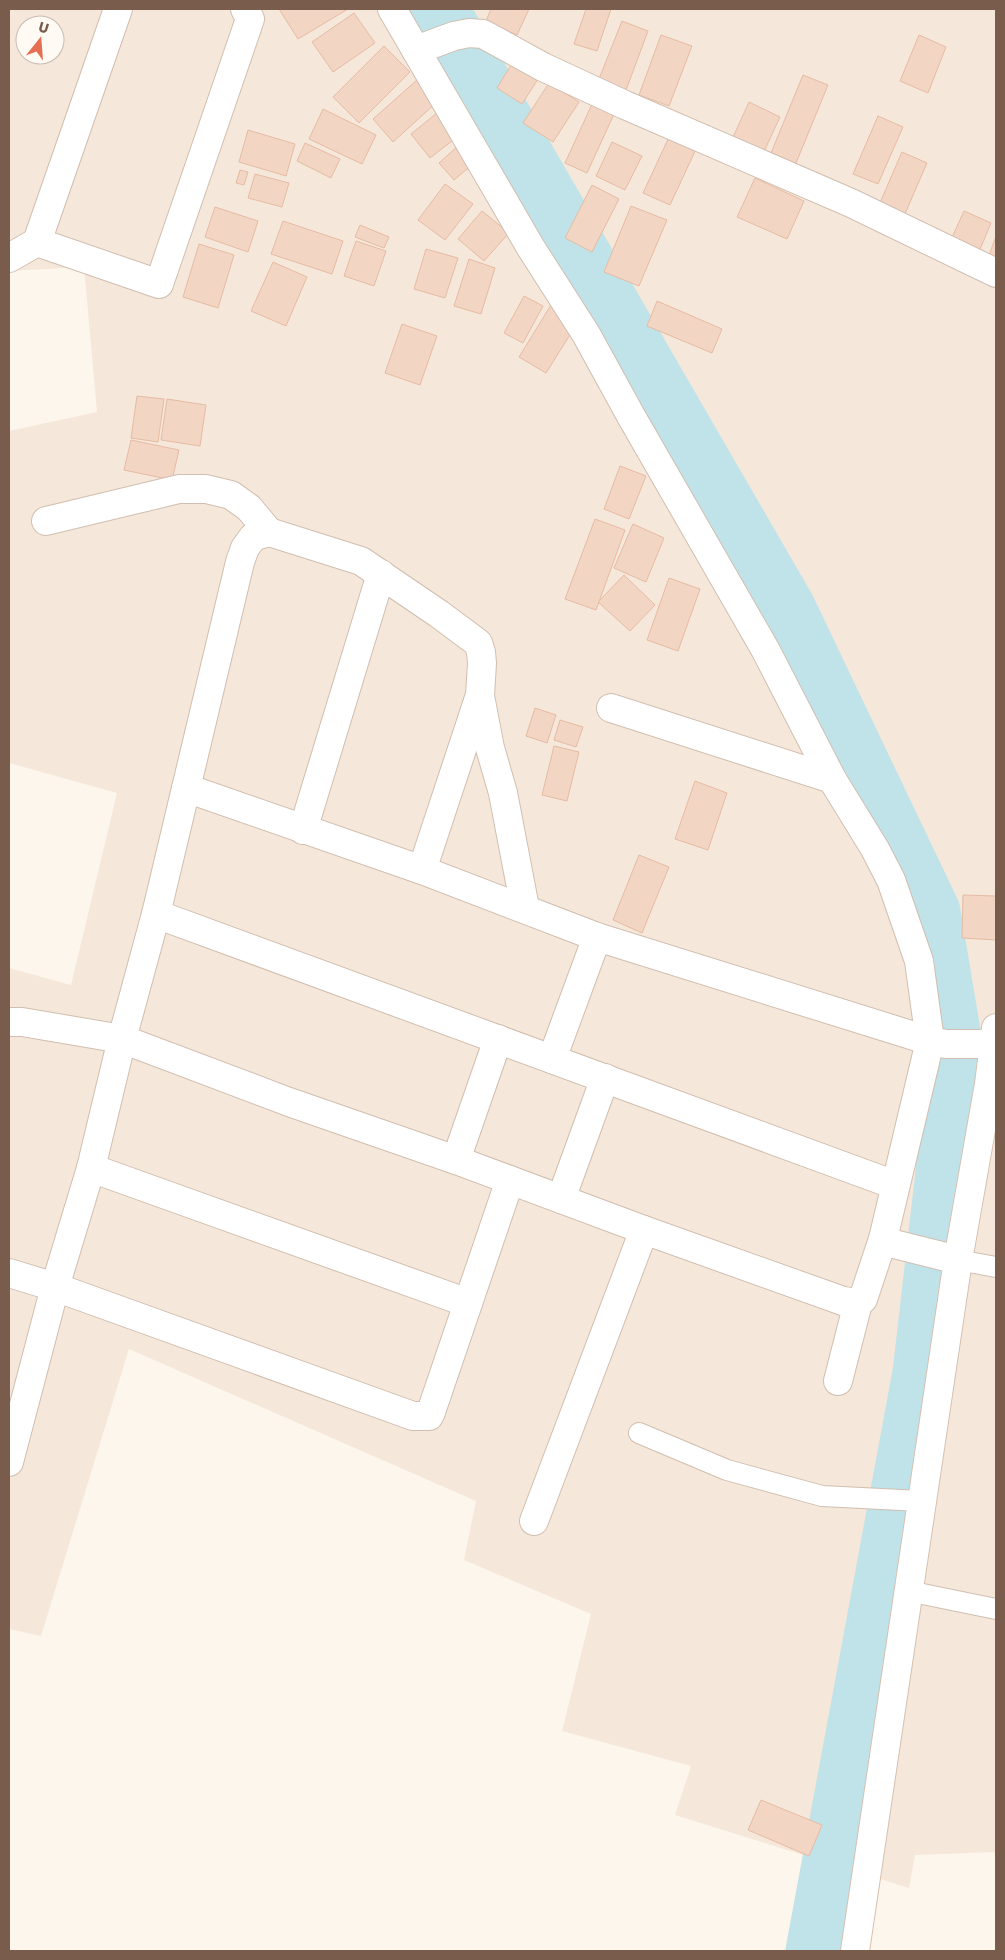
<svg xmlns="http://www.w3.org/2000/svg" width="1005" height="1960" font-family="Poppins,sans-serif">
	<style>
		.residential { fill: #f5e8da; fill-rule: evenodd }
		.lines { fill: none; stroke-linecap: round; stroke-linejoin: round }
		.river { stroke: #bfe3e8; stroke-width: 59 }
		.building { fill: #f3d5c3; stroke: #e6bba3 }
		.lane-casing { stroke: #d1beb0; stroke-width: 22 }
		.street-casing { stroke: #d1beb0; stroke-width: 30 }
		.secondary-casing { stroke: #d6c0b0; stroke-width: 30 }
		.lane { stroke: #fff; stroke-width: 20 }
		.street { stroke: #fff; stroke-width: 28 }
		.secondary { stroke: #fff; stroke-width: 28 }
	</style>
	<rect width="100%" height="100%" fill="#fdf6ec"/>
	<path class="residential" d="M9,9h987v1843l-81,3 -6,33 -234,-73 16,-49 -129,-35 29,-117 -127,-54 12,-59 -347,-152 -88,287 -32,-7v-661l62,17 46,-192 -108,-30v-332l88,-19 -13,-145 -75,4zM25,25h30v30h-30z"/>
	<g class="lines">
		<polyline class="river" points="439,9 786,608 931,912 957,1068 922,1373 815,1951"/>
	</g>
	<g class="building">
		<polygon points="279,9 348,9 298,39"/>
		<polygon points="491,9 529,9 517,35 486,21"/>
		<polygon points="586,9 611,9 597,51 574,44"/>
		<polygon points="354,13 375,43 333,72 312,42"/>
		<polygon points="622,21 648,31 626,90 599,79"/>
		<polygon points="661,35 692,46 669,106 639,95"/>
		<polygon points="919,35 946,47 928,93 900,81"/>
		<polygon points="384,46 410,72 359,123 333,97"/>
		<polygon points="516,57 542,73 522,104 497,88"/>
		<polygon points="803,75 828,85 794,168 769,158"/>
		<polygon points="417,80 437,102 393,142 373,119"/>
		<polygon points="549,83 579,102 553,142 523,123"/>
		<polygon points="593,102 615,112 587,173 565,163"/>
		<polygon points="749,102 780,117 760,160 729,146"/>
		<polygon points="323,109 376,135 362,164 309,139"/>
		<polygon points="437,113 457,137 430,158 411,134"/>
		<polygon points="878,116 903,127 878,184 853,174"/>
		<polygon points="248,130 295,144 286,176 239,162"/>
		<polygon points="670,135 697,147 670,205 643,193"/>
		<polygon points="612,142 642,156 625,190 596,176"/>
		<polygon points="305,143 340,159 331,178 297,161"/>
		<polygon points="458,146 473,164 454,180 439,163"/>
		<polygon points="902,152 927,163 904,216 879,205"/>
		<polygon points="240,170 248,172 244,185 236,183"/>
		<polygon points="255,174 289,183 282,207 248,198"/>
		<polygon points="755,178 804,201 787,239 737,217"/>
		<polygon points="445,184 473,204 445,240 418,220"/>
		<polygon points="592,185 619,199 592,252 565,238"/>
		<polygon points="631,206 667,220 639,286 604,272"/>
		<polygon points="215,207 258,221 248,252 205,237"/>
		<polygon points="482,211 509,233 484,261 458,239"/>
		<polygon points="964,211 991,223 978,254 950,242"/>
		<polygon points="283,221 343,241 332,274 271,254"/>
		<polygon points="360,225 389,237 384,248 355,237"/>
		<polygon points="996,236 996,262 988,258"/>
		<polygon points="356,241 386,251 374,286 344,276"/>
		<polygon points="199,244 234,255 218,308 183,297"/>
		<polygon points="426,249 458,258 445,298 414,289"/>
		<polygon points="469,259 495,268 481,314 454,306"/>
		<polygon points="273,262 307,277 286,326 251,311"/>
		<polygon points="524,296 543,306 523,343 504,333"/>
		<polygon points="657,301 722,329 712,353 647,326"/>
		<polygon points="551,305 578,322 546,373 519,357"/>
		<polygon points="402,324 437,336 420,385 385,373"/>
		<polygon points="137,396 164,399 158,442 131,438"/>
		<polygon points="167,399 206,405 200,446 161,440"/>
		<polygon points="131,440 179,450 172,480 124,470"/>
		<polygon points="620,466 646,476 629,519 604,509"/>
		<polygon points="595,519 625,530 596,610 565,599"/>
		<polygon points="633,524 664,538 646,582 614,568"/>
		<polygon points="624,575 655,605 630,631 598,602"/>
		<polygon points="669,578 700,589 678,651 647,640"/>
		<polygon points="535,708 556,715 547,743 526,736"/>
		<polygon points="560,720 583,727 576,747 554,740"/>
		<polygon points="554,746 579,752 567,801 542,795"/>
		<polygon points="695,781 727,793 708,850 675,839"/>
		<polygon points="639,855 669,867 642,933 613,920"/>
		<polygon points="963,895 996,896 996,940 962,938"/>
		<polygon points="761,1800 822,1825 809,1856 748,1830"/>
	</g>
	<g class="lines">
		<defs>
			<g id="lane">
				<polyline points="958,1260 996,1267"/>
				<polyline points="639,1433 727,1470 822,1496 921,1501"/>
				<polyline points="908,1591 996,1609"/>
			</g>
			<g id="street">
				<polyline points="392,9 531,248 586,334 631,416 765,649 832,779"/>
				<polyline points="416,50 454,36 469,33 483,34 543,67 625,105 851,203 996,273"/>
				<polyline points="37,242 118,9"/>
				<polyline points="9,258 37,242 159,284 250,19 245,9"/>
				<polyline points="46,521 179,489 206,489 231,495 249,508 269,532"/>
				<polyline points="611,708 832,779 875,849 891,880 919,961 930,1041 883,1239 863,1299 858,1303 838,1381"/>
				<polyline points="186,788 422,870 597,937 930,1041 946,1044 996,1044"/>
				<polyline points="303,830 381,574"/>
				<polyline points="422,870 479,698"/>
				<polyline points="156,914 895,1185"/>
				<polyline points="9,1022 22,1022 122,1039 289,1102 456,1160 644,1230 843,1301 858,1303"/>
				<polyline points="552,1059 597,937"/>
				<polyline points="456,1160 498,1039"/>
				<polyline points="91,1168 468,1303"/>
				<polyline points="561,1199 605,1078"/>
				<polyline points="883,1239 894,1244 958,1260"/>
				<polyline points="9,1273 55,1287 413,1416 429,1416 431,1412 510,1180"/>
				<polyline points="9,1462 55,1287 91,1168 122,1039 156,914 240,562 245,548 253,537 269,532 361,561 439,614 478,643 481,652 482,663 480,696 490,748 503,793 525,908"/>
				<polyline points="534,1521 644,1230"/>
			</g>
			<polyline id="secondary" points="855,1951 958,1260 989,1084 996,1028"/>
		</defs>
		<use href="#lane" class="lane-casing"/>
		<use href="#street" class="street-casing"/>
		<use href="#secondary" class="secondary-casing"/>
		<use href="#lane" class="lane"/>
		<use href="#street" class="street"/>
		<use href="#secondary" class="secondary"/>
	</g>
	<rect width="1005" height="1960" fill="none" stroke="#7a5c4d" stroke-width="20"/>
	<g transform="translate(40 40) rotate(17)"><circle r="24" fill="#fffaf3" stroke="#cabbb1"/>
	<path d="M0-4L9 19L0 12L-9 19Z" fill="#e76f51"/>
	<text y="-8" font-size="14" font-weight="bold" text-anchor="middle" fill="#7a5c4d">U</text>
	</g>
</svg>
